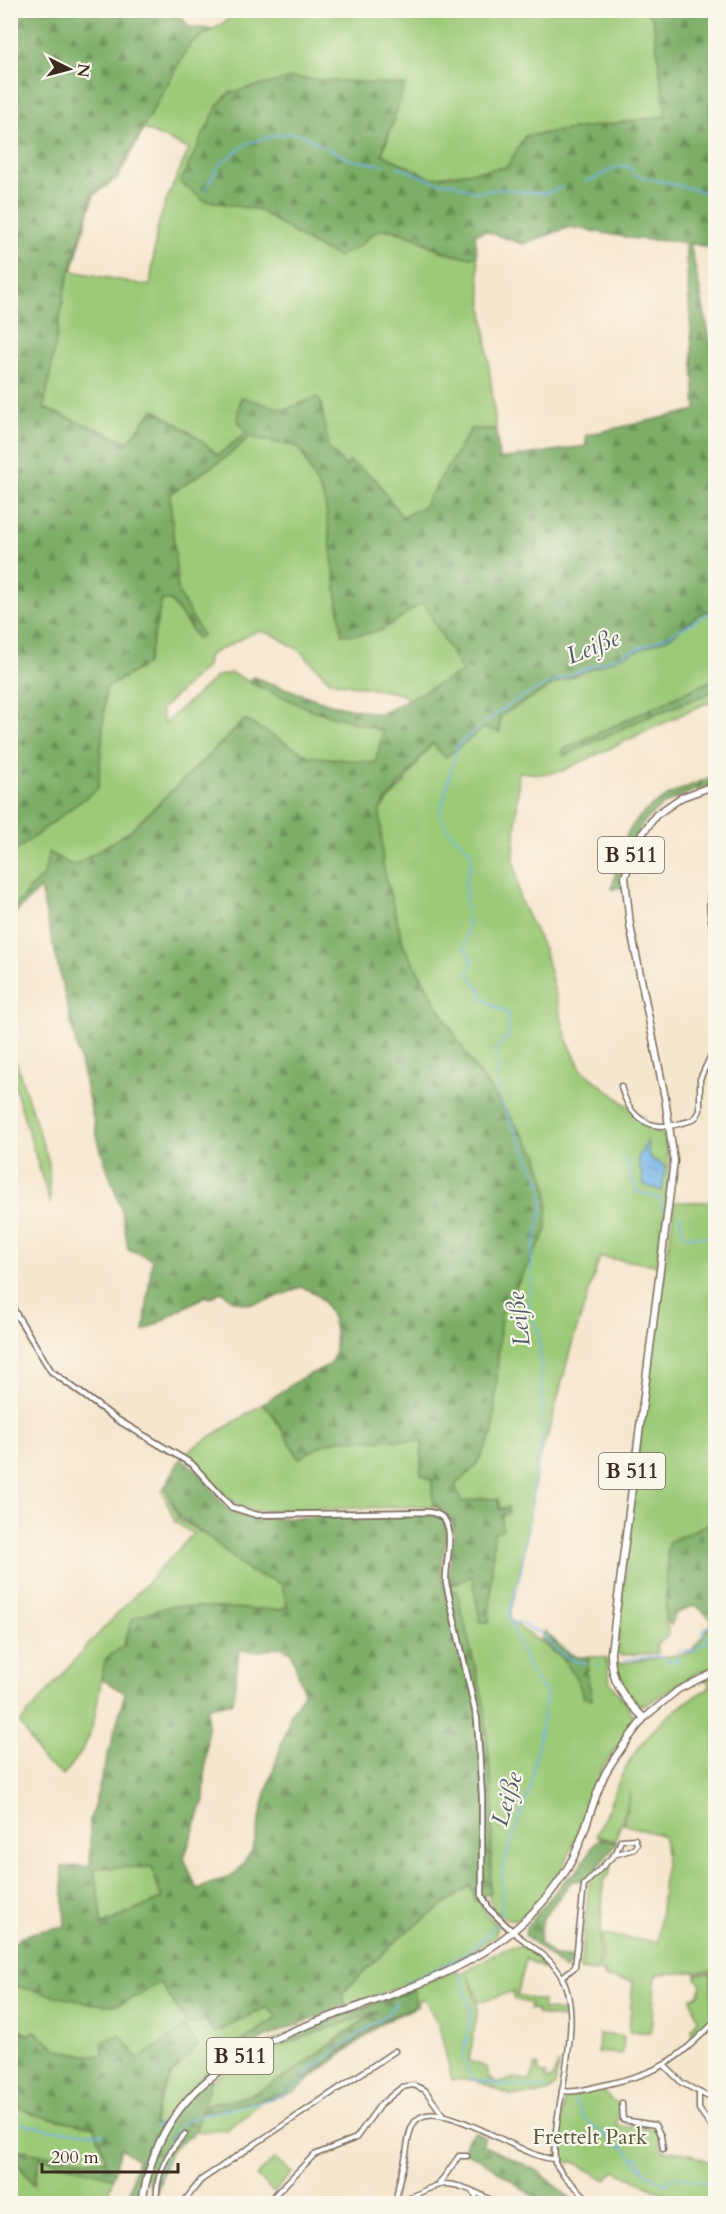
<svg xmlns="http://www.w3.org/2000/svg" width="726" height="2214" font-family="Cardo,serif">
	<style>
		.green { fill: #9cca78; stroke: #6c7a4b; stroke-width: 1.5; fill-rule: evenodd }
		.forest { fill: url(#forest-firs); stroke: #5c6c43; stroke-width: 1.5; fill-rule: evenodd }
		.water { fill: url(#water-ripples); stroke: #587084; stroke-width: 1.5 }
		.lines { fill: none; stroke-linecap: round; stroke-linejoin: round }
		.stream { stroke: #75b5e9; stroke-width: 1.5 }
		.minor-casing { stroke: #7c6c5c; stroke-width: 7 }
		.tertiary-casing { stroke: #7c6c5c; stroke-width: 8 }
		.secondary-casing { stroke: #7c6c5c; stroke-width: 8 }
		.primary-casing { stroke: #7c6c5c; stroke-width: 9 }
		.minor { stroke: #fff; stroke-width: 4 }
		.tertiary { stroke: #fff; stroke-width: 4.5 }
		.secondary { stroke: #fff; stroke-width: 5 }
		.primary { stroke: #fff; stroke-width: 6 }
		.labels { text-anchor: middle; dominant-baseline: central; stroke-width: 4.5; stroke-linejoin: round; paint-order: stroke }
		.shield { fill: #fbf7ec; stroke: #75685c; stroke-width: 1.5 }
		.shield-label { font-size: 21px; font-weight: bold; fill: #3b2a1e }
		.park-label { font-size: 22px; fill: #585a39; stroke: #fbf7ec }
		.water-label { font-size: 24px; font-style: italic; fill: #4f5b65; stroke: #fbf7ec }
	</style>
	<defs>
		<pattern id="forest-firs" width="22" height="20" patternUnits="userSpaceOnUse" patternTransform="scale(1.5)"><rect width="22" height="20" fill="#7dae68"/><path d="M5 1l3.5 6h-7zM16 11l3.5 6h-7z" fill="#688e55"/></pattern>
		<pattern id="water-ripples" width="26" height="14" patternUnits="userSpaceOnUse" patternTransform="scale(1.5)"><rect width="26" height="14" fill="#75b5e9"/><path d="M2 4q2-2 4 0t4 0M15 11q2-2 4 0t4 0" fill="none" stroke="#6193bc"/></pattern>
	</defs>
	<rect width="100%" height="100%" fill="#fbf7ec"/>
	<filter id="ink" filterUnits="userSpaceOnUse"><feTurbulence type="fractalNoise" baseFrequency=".0167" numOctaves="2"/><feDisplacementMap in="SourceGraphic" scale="12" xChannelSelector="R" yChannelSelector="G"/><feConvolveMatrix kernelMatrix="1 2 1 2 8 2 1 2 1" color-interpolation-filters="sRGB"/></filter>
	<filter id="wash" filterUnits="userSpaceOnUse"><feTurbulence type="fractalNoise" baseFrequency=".008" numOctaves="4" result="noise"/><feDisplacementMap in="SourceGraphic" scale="24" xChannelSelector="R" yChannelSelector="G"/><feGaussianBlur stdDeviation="1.35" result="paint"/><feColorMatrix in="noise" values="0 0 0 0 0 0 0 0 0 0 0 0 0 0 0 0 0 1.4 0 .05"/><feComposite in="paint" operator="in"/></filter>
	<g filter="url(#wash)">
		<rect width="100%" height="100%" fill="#f6e6ce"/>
		<g class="green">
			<path d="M645,10l8,9 14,97 -141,20 -19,31 -76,11 -49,-24 12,-33 -191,79 56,10 54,35 46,1c17,-35 59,-4 82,5 12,5 24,7 36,5l19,173h-25l-48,79 -22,9 -25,-38 -27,-17 -1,6 -58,-59h-13l-59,46 -21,-18 -43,-28 -26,33 -84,-34 21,-119 28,-97 23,-16 74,-132 35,-22 10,-11zM144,129l45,20 -23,52 -9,28 -7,57 -78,-15 22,-76 24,-17z"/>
			<polygon points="250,437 299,447 325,501 342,634 381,631 423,602 463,672 409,701 402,694 330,681 299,650 272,634 257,631 209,655 207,666 161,710 164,724 217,676 231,673 312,710 384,731 375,764 309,757 245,720 129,832 73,866 45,873 11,910 11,854 98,788 106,687 147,664 162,600 172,602 197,638 202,635 178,592 169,494 222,460"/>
			<path d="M715,608v71l-153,72 153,-60v11l-11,2 -142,67 -20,3 -23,-2 -5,85 6,43 24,49 23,91 14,29 63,50 -2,3 23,14 5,39 -13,90 -57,-8 -29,90 -22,84 -11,30 -16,103 -12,51v5l55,40 27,39 -5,-25 2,-18 17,2 4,25 23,31c-2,19 -25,41 -33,60 -20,49 -27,90 -65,131 -7,7 -14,17 -26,14 -13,-4 -17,-9 -20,-21l4,-91 -48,-218 27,-14 8,46 9,1 5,-91 14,-24 -8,2 -17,-11 -21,5 -7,-18 20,-18 18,-34 8,-118 17,-34 19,-127 -67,-93 -66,-114 -21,-81 -3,-56 23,-26 29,-41 13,14 55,-41 56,-33 116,-47 26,-21z"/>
			<polygon points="10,1044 49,1163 50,1204 11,1074"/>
			<polygon points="675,1202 715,1202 715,1521 668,1542 665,1618 669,1635 656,1645 658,1653 620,1655 617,1654 640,1433"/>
			<path d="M263,1404l8,8 28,46 23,-13 20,-6 80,2 -1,32 11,8 1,25 -177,5c-32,-4 -47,-40 -73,-57z"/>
			<path d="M165,1486l14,34 30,17 40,34 34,13 5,22 -8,4 -109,-4 -38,12 -10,28 -17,13c-13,49 -5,76 -43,116l-20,-14 -23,-38 68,-78 105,-111 -18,-12 -13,-32z"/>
			<path d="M715,1609l1,407 -2,2 -1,-47 -57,3 -5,58h-22l4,-51 -28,-3v-4l-5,-3 2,-36 56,7 8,-87 -2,-19 -41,-12 8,-32 -16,49 -19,-6c10,-18 16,-37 24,-56 19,-42 51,-69 90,-92l-8,-17 -58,36c-19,-6 -22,-25 -28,-42l74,-11 23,-31 -7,-8z"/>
			<path d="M607,1865h4l-1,9 -7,7c0,27 -3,60 -6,91l-17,-2 9,-87z"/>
			<polygon points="94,1867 152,1867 162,1899 100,1925 101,1910"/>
			<path d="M472,1885l3,16 5,-4 2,12 15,17 -2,10c-44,34 -96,51 -150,70l-2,-13 58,-57z"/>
			<path d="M519,1946l15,9 10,14 -18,-10 -9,37 27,5 -2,8 22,3 -1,6 -26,-4v-4l-7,-1 1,-5 -18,-5 1,-8 -35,11 -10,-26 9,32 -9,53 17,6 2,11 10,6 16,-6 17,3 4,-16 4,1v7l7,1 -1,5 6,1 8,-17 -4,22 -8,8 -35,3 -37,-16h-23l-13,-54 -15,-28 -7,4 1,4 -34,16 -91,70 -33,10 -14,14 -20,14 -31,2 15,-50 42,-30 25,-13 180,-69 3,4 45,-26zM414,1989l1,17 -32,14 -77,60 -104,33 5,-9c72,-4 116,-63 175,-95l-100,36 73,-35z"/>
			<polygon points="711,1973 712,2016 692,2038 691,2029 698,2020 691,1999 699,1995 701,1984 696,1979 696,1974"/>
			<path d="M160,1982l28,43 17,-5 10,13 52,-26 11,11c-38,22 -61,42 -90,75 -10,11 -18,28 -30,35l-4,-6c9,-41 16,-47 44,-77l-14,-17 -45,31 -65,-3 -22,-8 -16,-17 -8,4 -17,-12 -1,-38c25,5 86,24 108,19 15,-4 29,-13 42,-22z"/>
			<polygon points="599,2034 624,2037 622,2054 598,2052"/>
			<polygon points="602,2088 612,2101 619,2104 617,2126 657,2129 662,2150 688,2153 715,2164 715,2203 668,2203 668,2195 614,2171 606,2180 573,2161 570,2163 557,2158 564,2100"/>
			<polygon points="10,2103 35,2115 95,2127 106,2162 56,2157 11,2148"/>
			<polygon points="40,2158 113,2177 106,2203 11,2204 11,2162 19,2165 33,2184"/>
			<polygon points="275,2158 292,2173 274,2192 256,2176"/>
		</g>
		<g class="forest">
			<path d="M11,11h169l2,7 7,9 23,2 -22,15 -74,132 -23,17 -28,96 -21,119 84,34 26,-33 43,28 21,18 28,-22 -9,-15 4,-21 44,13 32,-13 4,5 8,48 18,17 2,-6 27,19 26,37 21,-10 48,-78h25l3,30 87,-13v-11l110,-25 -11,-168 -49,-3 -66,-12 -47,17 -38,-13 -10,3 2,22c-37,6 -68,-33 -96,-26 -11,3 -15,11 -22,16 -4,3 -14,6 -20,11l-26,-12 -54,-35 -56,-10 -23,-18 38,-77 11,-12 62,-15 114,7 -23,69 49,24 76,-11 18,-31 141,-20 -13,-97 -8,-8h70v238l-25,-6 25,120v245l-17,7 -26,21 -116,47 -56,33v16l-16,-4 -39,30 -13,-15 -52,67 3,56 21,81 66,114 67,93 11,37 -1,39 -46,85 -8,118 -18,34 -20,18 7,17 21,-4 15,1 2,10 8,-2 1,6 -8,2 1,15 -8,2 -5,90h-9l-8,-46 -23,11c-4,-33 21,-64 -16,-81l-1,-25 -11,-7 1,-33 -80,-2 -20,6 -23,13 -28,-46 -8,-8 37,-25 31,-15c10,-28 3,-67 -30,-77 -27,10 -56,30 -79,4l-11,7 -6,-2 -61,35 8,-72 -24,-10 -6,-37 -23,-68 -59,-256 -29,30v-8l34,-37 3,-21 26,14 55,-34 116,-112 64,36 66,7 8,-32 -71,-21 -62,-27 3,-6 77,27 50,10 82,-42 -39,-70c-29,20 -44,37 -81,32l-17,-133 -26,-54 -49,-10 -28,23 -52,34 8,98 24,43 -4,3 -26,-36 -10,-2 -15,64 -41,24 -8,100 -87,66z"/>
			<polygon points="715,679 715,691 645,718 564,756 562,750"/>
			<path d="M715,776v8c-60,18 -87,36 -92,103l-11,2c4,-16 6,-35 13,-50 15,-36 57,-51 90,-63z"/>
			<path d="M181,1458l18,14 26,35 25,12 180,-6c29,8 11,35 11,57 0,6 3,13 4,19l12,2 28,117 8,99 -3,85 -15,9 -4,-16 -70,51 -58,56 2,14 -81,32 -55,38 2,2 -16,54 -25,19 -14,44 -13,-23 -8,31h-8l10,-43 -16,-12 -8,29 -73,-19 -6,26 -15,-19 -8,-3v-14l45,9 50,4 -11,-34 -60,-12 -24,-12v-80l17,12 7,-4c24,23 36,25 68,24l-1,-14 18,-6 19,24 45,-31 14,17c-27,28 -36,37 -44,77l4,6c12,-7 20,-25 30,-36 29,-32 52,-52 90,-74l-11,-11 -52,26 -10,-13 -17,5 -28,-43c-13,9 -27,18 -42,22 -22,5 -83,-14 -107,-19 0,-11 -2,-24 0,-34 2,-19 40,-22 54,-25l-3,-59 28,-1v-46l35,-127 -24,-14 5,-21 17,-12 10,-28 38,-12 109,4 7,-4 -5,-22 -33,-13 -40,-34 -29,-19 -15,-32zM281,1647l10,5 13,41 -13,20 -26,84 -12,52 -17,25 -39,15 -13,-31 20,-58 4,-93 25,-5 6,-52 21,1zM152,1867l10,32 -61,26v-15l-7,-42z"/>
			<polygon points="715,1521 715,1609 706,1614 695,1605 675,1614 671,1626 665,1618 668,1542"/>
			<path d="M545,1631c12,11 26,31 44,25l-2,18 5,25 -8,-1c-8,-27 -22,-41 -43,-58z"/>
			<path d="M600,1838l17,5 -29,37 -16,1 -29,37 -4,24 15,14 19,1 -1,7 -7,6 -40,-35 2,-9 39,-47c16,-7 21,-29 34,-41z"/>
			<path d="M415,1989v17l-32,14 -97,73 -84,20 5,-9c68,-4 117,-58 171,-93l-96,34 -1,-6z"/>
			<polygon points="475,2132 485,2137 482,2145 538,2171 576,2203 543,2203 479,2158 465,2153 466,2141"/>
		</g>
		<polygon class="water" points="647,1142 649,1157 665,1167 662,1191 644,1185 638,1158"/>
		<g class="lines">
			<g class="stream">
				<polyline points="397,166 435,182 453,183 475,192 502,189 545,194 563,187"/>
				<path d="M585,181c17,-1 25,-16 42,-15l9,9 80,20"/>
				<polyline points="205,190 220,164 248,143 286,133 300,134 351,160 385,165"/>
				<path d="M486,722c54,-45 123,-57 185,-88 15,-7 29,-17 45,-24"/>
				<polyline points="480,727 457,746 440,815 448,830 469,850 472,859 465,887 468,922 465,947 472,961 468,973 481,990 482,998 508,1014 508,1037 495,1049 499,1062 497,1087 500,1100 541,1183 543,1206 532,1255 529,1298 529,1310 539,1333 544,1427 522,1564 509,1615 513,1631 533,1677 547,1693 530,1789 503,1864 501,1914"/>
				<polyline points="624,1156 636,1191 661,1199 662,1209"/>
				<polyline points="679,1215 683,1233 687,1236 716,1238"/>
				<path d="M511,1623l8,-1 13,8 9,2c12,17 25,29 46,31"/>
				<polyline points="625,1660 657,1656 663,1659"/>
				<polyline points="667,1661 677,1660 679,1651 695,1651 699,1645 707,1643 703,1631 706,1627 716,1628"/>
				<polyline points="596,1665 600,1665"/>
				<path d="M461,1974l10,39 -8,47 9,18c26,10 50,7 76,11"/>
				<path d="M404,1983c32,-15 71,-27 90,-58"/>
				<path d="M574,2099c11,29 25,27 42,47h7l16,21 24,17 6,-1 2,-6"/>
				<polyline points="10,2121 46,2129 104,2134"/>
				<polyline points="155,2127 163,2122"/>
				<polyline points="634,2158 639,2159 644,2169"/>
				<polyline points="676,2176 716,2185"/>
				<path d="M151,2204c5,-29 13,-62 33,-83 35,-16 107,-13 127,-52l78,-56 8,-11"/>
			</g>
		</g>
	</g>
	<g filter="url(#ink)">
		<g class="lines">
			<defs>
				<g id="minor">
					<path d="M716,873c-12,24 -5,48 0,74"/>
					<path d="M621,1086c8,32 29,47 61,37 9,-2 15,-4 18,-13v-31l16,-35"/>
					<path d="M513,1932c15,12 34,23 45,39 32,46 -8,138 -3,192l8,12 30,29"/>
					<polyline points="562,1977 575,1967 584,1885 616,1853 621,1840 635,1839 637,1844 634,1849 614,1855"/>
					<polyline points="665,2066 682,2083 716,2101"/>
					<path d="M562,2091c15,2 27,-3 42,-6 60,-14 68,-22 112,-64"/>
					<polyline points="699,2094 699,2109 716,2133"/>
					<polyline points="622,2103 623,2120 655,2125 661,2136 663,2149"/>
					<polyline points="439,2184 459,2156 467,2156"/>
					<polyline points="474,2193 478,2204"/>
					<path d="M157,2204c-3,-26 10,-53 28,-70"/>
					<polyline points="182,2204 201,2180 395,2051"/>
					<polyline points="266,2204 314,2155 356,2138 380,2105 402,2087 413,2085 425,2090 443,2115"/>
					<path d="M396,2204c0,-17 6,-30 9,-45 3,-12 2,-26 9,-36 22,-32 109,37 141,36"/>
					<path d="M397,2204c13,-5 25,-14 39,-18 18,-7 46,9 62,18"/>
				</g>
				<path id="tertiary" d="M10,1304l41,67 65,48 76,45 39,43 26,8 171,-3c35,3 16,47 18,71l31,136 5,77v100l7,13 24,23"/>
				<polyline id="secondary" points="644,1718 678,1690 716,1671"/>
				<path id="primary" d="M142,2204c28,-203 263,-171 380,-281 23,-21 44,-47 56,-76 10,-24 16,-50 27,-73 11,-20 25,-38 39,-56 -20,-19 -34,-37 -33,-66l63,-491 -9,-63 -35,-173 -5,-48 12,-36 19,-26 26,-18 34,-12"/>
			</defs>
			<use href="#minor" class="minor-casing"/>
			<use href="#tertiary" class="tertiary-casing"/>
			<use href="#secondary" class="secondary-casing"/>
			<use href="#primary" class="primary-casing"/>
			<use href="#minor" class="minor"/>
			<use href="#tertiary" class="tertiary"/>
			<use href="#secondary" class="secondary"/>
			<use href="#primary" class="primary"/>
		</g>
	</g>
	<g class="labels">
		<g class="shield">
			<rect x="598" y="837" width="66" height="36" rx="4.5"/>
			<rect x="599" y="1453" width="66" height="36" rx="4.5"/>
			<rect x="207" y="2038" width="66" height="36" rx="4.5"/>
		</g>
		<g class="shield-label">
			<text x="631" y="855">B 511</text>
			<text x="632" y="1471">B 511</text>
			<text x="240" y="2056">B 511</text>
		</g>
		<g class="park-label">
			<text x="590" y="2137">Frettelt Park</text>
		</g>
		<g class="water-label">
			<text transform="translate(593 647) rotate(-22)">Leiße</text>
			<text transform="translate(519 1319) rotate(-97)">Leiße</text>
			<text transform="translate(507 1799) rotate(-73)">Leiße</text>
		</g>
	</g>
	<rect width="726" height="2214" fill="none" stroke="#fbf7ec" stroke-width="36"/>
	<g transform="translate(69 69) rotate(96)" stroke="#fbf7ec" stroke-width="4.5" paint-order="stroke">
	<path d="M0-4.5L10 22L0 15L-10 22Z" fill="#3b2a1e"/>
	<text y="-9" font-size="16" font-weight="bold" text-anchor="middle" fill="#3b2a1e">N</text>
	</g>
	<path d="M42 2163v9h136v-9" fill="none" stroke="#3b2a1e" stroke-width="3"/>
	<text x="51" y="2163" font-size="18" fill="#3b2a1e" stroke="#fbf7ec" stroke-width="4.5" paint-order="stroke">200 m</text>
</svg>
